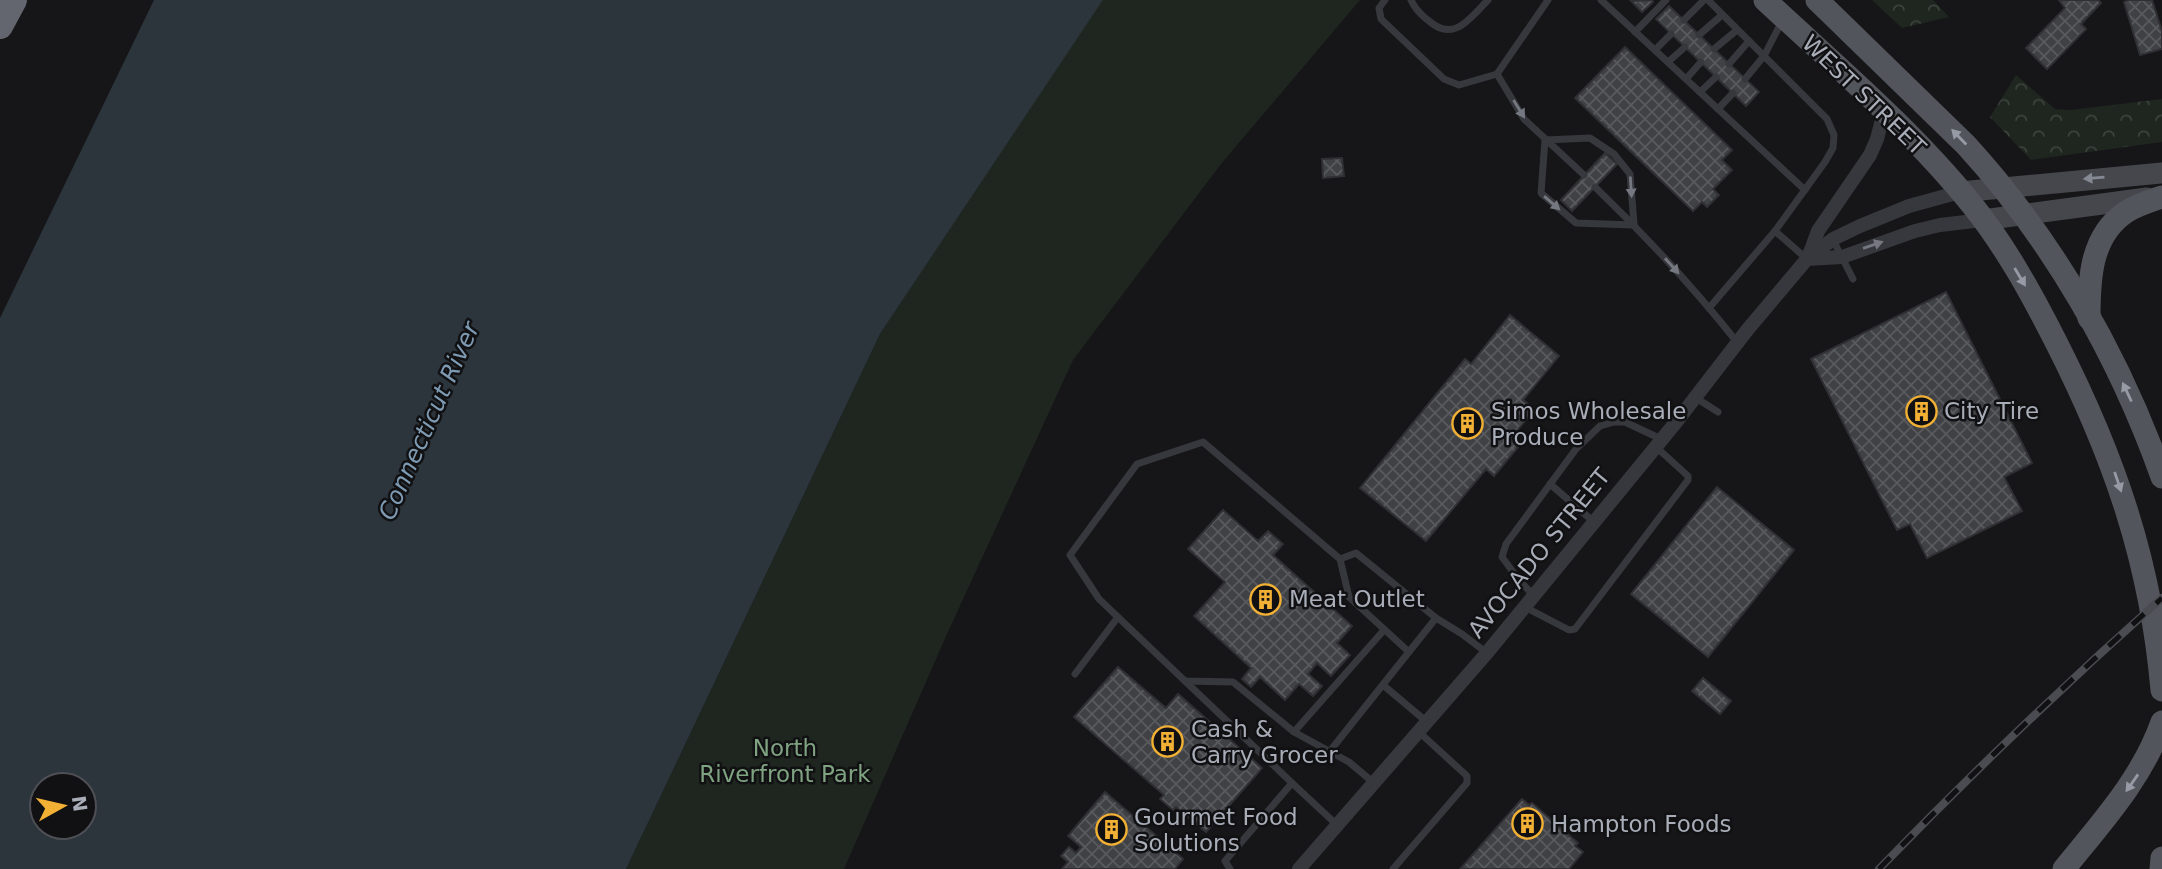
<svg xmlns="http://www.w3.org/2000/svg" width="2162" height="869" font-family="'DejaVu Sans',sans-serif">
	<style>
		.forest { fill: url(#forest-crowns) }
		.green { fill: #1e261f }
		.water { fill: #2c353c; fill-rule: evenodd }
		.building { fill: url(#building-cross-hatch); stroke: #303034; stroke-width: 2 }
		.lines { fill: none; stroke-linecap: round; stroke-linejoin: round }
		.lane { stroke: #37383d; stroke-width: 7 }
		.street { stroke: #37383d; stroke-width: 14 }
		.secondary { stroke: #45474d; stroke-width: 21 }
		.primary { stroke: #53555c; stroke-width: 23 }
		.highway { stroke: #63666e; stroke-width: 26 }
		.rail-casing { stroke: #4a4c52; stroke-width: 8 }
		.rail { stroke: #111113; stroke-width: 5; stroke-dasharray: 16; stroke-linecap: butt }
		.oneway { fill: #757881 }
		.oneway2 { fill: #979ba6 }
		.oneway3 { fill: #858993 }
		.labels { text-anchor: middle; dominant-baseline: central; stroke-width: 5; stroke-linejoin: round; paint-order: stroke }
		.street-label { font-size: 23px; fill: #a8adb8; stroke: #111113 }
		.poi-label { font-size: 23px; fill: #a8adb8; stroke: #111113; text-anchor: start }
		.park-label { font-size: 23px; fill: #7fa381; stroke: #111113 }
		.water-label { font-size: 24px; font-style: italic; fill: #7f9bb3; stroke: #111113 }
	</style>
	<defs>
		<pattern id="forest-crowns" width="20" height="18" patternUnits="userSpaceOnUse" patternTransform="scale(1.75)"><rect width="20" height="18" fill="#1e261f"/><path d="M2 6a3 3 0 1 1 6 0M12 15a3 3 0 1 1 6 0" fill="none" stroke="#3c433d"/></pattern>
		<pattern id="building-cross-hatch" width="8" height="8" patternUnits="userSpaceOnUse" patternTransform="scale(1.75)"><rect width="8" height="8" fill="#404145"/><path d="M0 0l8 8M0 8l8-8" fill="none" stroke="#595a5e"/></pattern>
	</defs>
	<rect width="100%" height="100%" fill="#161618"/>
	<g class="forest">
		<polygon points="1872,0 1933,0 1949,17 1902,28"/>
		<polygon points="2016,75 2055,109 2071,110 2162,99 2162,142 2031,160 1990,117"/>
	</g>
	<polygon class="green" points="1103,0 1360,0 1221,164 1073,360 947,634 844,869 626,869 880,334"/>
	<path class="water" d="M154,0h949l-223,334 -254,535h-626v-551zM42,785h42v42h-42z"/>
	<g class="building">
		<polygon points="1652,0 1653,2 1642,12 1631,1"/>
		<polygon points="2059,0 2098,0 2101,3 2081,24 2086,29 2047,69 2026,48 2065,8"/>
		<polygon points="2129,0 2152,0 2162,31 2162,49 2140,55 2124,2"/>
		<polygon points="1669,6 1759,92 1746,106 1656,19"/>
		<polygon points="1625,47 1732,150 1722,160 1732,170 1713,189 1719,195 1707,207 1702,202 1693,211 1575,98"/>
		<polygon points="1605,153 1617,164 1572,211 1561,200"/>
		<polygon points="1342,158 1344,176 1323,178 1322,159"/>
		<polygon points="1946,292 2032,463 2004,477 2022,511 1927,558 1910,524 1897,530 1811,359"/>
		<polygon points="1510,315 1559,356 1523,400 1535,409 1510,439 1519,446 1494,476 1486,469 1426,541 1360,488 1465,359 1471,364"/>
		<polygon points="1717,487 1794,550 1708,657 1631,594"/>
		<polygon points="1223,510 1258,541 1268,531 1283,544 1273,555 1352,626 1337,643 1350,655 1331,676 1317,663 1308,674 1322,686 1313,696 1299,684 1285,700 1260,677 1251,687 1242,679 1251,668 1194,616 1225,582 1188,549"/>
		<polygon points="1118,667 1166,708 1178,694 1262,768 1206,832 1176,807 1173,810 1160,799 1164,795 1074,717"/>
		<polygon points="1703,678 1731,701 1720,714 1692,691"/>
		<polygon points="1105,792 1183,859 1175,869 1062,869 1068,862 1061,856 1069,847 1076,853 1081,847 1068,836"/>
		<polygon points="1522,799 1529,805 1532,803 1578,843 1575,846 1583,852 1569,869 1460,869"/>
	</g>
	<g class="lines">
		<g class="lane">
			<polyline points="1385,0 1379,8 1381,19 1444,79 1459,85 1497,74 1548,0"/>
			<path d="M1411,0c4,9 10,15 18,21 25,22 41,-3 59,-21"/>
			<polyline points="1601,0 1805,190"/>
			<polyline points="1708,0 1764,56 1745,79"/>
			<polyline points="1684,20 1704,0"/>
			<polyline points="1635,32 1666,0"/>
			<polyline points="1699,35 1722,15"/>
			<polyline points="1714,49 1737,30"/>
			<polyline points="1655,50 1671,34"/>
			<polyline points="1668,62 1685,47"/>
			<polyline points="1729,64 1749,41"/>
			<polyline points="1497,74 1524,119 1584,175"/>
			<polyline points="1686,79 1701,62"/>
			<polyline points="1700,92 1716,77"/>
			<polyline points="1718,109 1733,93"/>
			<polyline points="1545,140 1541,193 1576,223 1633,225"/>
			<polyline points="1545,140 1590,138 1614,154 1630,174 1634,224"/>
			<path d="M1595,187c51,49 98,100 142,155"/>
			<polyline points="1775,231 1807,259"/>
			<polyline points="1833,240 1853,279"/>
			<polyline points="1709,308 1775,231 1825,162 1833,148 1834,135 1827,119 1764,56 1783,19"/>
			<polyline points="1696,398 1718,412"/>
			<polyline points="1550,484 1594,522"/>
			<polyline points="1534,596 1519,580 1502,557 1506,544 1576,449 1600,426 1614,422 1625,422 1661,439"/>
			<polyline points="1525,607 1569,630 1575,629 1688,480 1688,476 1656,447"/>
			<polyline points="1436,618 1462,634 1487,653"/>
			<polyline points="1075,674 1118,617"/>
			<polyline points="1185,681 1292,783"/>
			<polyline points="1383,685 1427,722"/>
			<polyline points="1294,732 1384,630"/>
			<polyline points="1330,751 1436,618 1356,553 1340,559"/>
			<polyline points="1374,783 1349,762 1294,732 1233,682 1185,681 1099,599 1070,555 1137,464 1203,442 1340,559 1349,597 1409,652"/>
			<polyline points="1230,869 1225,861 1292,783 1337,825"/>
			<polyline points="1393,869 1467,783 1467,776 1419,732"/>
		</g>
		<g class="street">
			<polyline points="1808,258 1818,231 1870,155 1877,139 1884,112"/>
			<polyline points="1807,259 1842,257 1915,231 1940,225 1983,220"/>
			<polyline points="1299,869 1486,654 1677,421 1748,329 1807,259 1833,239 1860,226 1909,206 1960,192"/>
		</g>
		<g class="secondary">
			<polyline points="1960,192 2162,173"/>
			<polyline points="1983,220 2147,198"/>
		</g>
		<g class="primary">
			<path d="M1765,0c71,66 147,130 208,206 33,41 59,89 83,136 58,114 95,220 106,348"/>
			<path d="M1817,0l149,145c87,95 153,211 196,332"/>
			<path d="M2089,318c0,-38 1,-82 37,-106 11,-7 24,-11 36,-15"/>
			<path d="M2064,869c37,-46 78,-90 98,-147"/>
			<polyline points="2161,869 2162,858"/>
		</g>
		<polyline class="highway" points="0,26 14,0"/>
		<defs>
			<path id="rail" d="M1879,869c91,-94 185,-184 283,-271"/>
		</defs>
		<use href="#rail" class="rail-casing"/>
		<use href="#rail" class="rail"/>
	</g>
	<defs><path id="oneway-solid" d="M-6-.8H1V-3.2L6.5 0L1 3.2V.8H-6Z" transform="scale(1.75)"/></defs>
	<g class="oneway">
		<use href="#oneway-solid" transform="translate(1519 109) rotate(58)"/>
		<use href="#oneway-solid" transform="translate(1631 187) rotate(86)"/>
		<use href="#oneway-solid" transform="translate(1552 203) rotate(41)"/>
		<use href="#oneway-solid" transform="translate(1873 245) rotate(-19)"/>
		<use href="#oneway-solid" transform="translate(1672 266) rotate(48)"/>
	</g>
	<g class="oneway2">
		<use href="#oneway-solid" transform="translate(1959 137) rotate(-134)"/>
		<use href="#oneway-solid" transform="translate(2020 277) rotate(59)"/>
		<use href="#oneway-solid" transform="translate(2127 392) rotate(-115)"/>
		<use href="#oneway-solid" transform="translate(2118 482) rotate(71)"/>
		<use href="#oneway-solid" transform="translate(2132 783) rotate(125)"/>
	</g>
	<use class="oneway3" href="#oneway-solid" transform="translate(2094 178) rotate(175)"/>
	<defs>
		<symbol id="building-ring" viewBox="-11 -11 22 22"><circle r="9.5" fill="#111113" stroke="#f2b134" stroke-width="1.5"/><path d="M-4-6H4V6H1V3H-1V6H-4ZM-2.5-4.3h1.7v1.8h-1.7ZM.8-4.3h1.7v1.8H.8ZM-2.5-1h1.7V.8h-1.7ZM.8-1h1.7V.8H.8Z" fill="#f2b134"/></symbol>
	</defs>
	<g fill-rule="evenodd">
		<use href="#building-ring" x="1904" y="394" width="35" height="35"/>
		<use href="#building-ring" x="1450" y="406" width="35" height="35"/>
		<use href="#building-ring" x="1248" y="582" width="35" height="35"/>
		<use href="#building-ring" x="1150" y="724" width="35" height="35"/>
		<use href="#building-ring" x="1510" y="806" width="35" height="35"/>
		<use href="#building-ring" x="1094" y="812" width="35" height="35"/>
	</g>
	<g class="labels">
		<g class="street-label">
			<text transform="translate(1864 95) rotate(44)">WEST STREET</text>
			<text transform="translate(1539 553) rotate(-51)">AVOCADO STREET</text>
		</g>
		<g class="poi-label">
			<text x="1491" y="411">Simos Wholesale<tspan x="1491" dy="26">Produce</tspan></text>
			<text x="1944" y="411">City Tire</text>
			<text x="1289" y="599">Meat Outlet</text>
			<text x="1191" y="729">Cash &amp;<tspan x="1191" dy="26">Carry Grocer</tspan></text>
			<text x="1134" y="817">Gourmet Food<tspan x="1134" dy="26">Solutions</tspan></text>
			<text x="1551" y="824">Hampton Foods</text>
		</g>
		<g class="park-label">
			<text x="785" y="748">North<tspan x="785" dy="26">Riverfront Park</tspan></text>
		</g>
		<g class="water-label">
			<text transform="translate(429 421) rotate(-66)">Connecticut River</text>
		</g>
	</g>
	<g transform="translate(63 806) rotate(82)"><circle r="33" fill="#111113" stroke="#4d4f55" stroke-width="2"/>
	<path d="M0-5L12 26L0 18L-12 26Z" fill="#f2b134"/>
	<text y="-10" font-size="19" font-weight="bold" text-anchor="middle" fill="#a8adb8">N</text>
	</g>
</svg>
